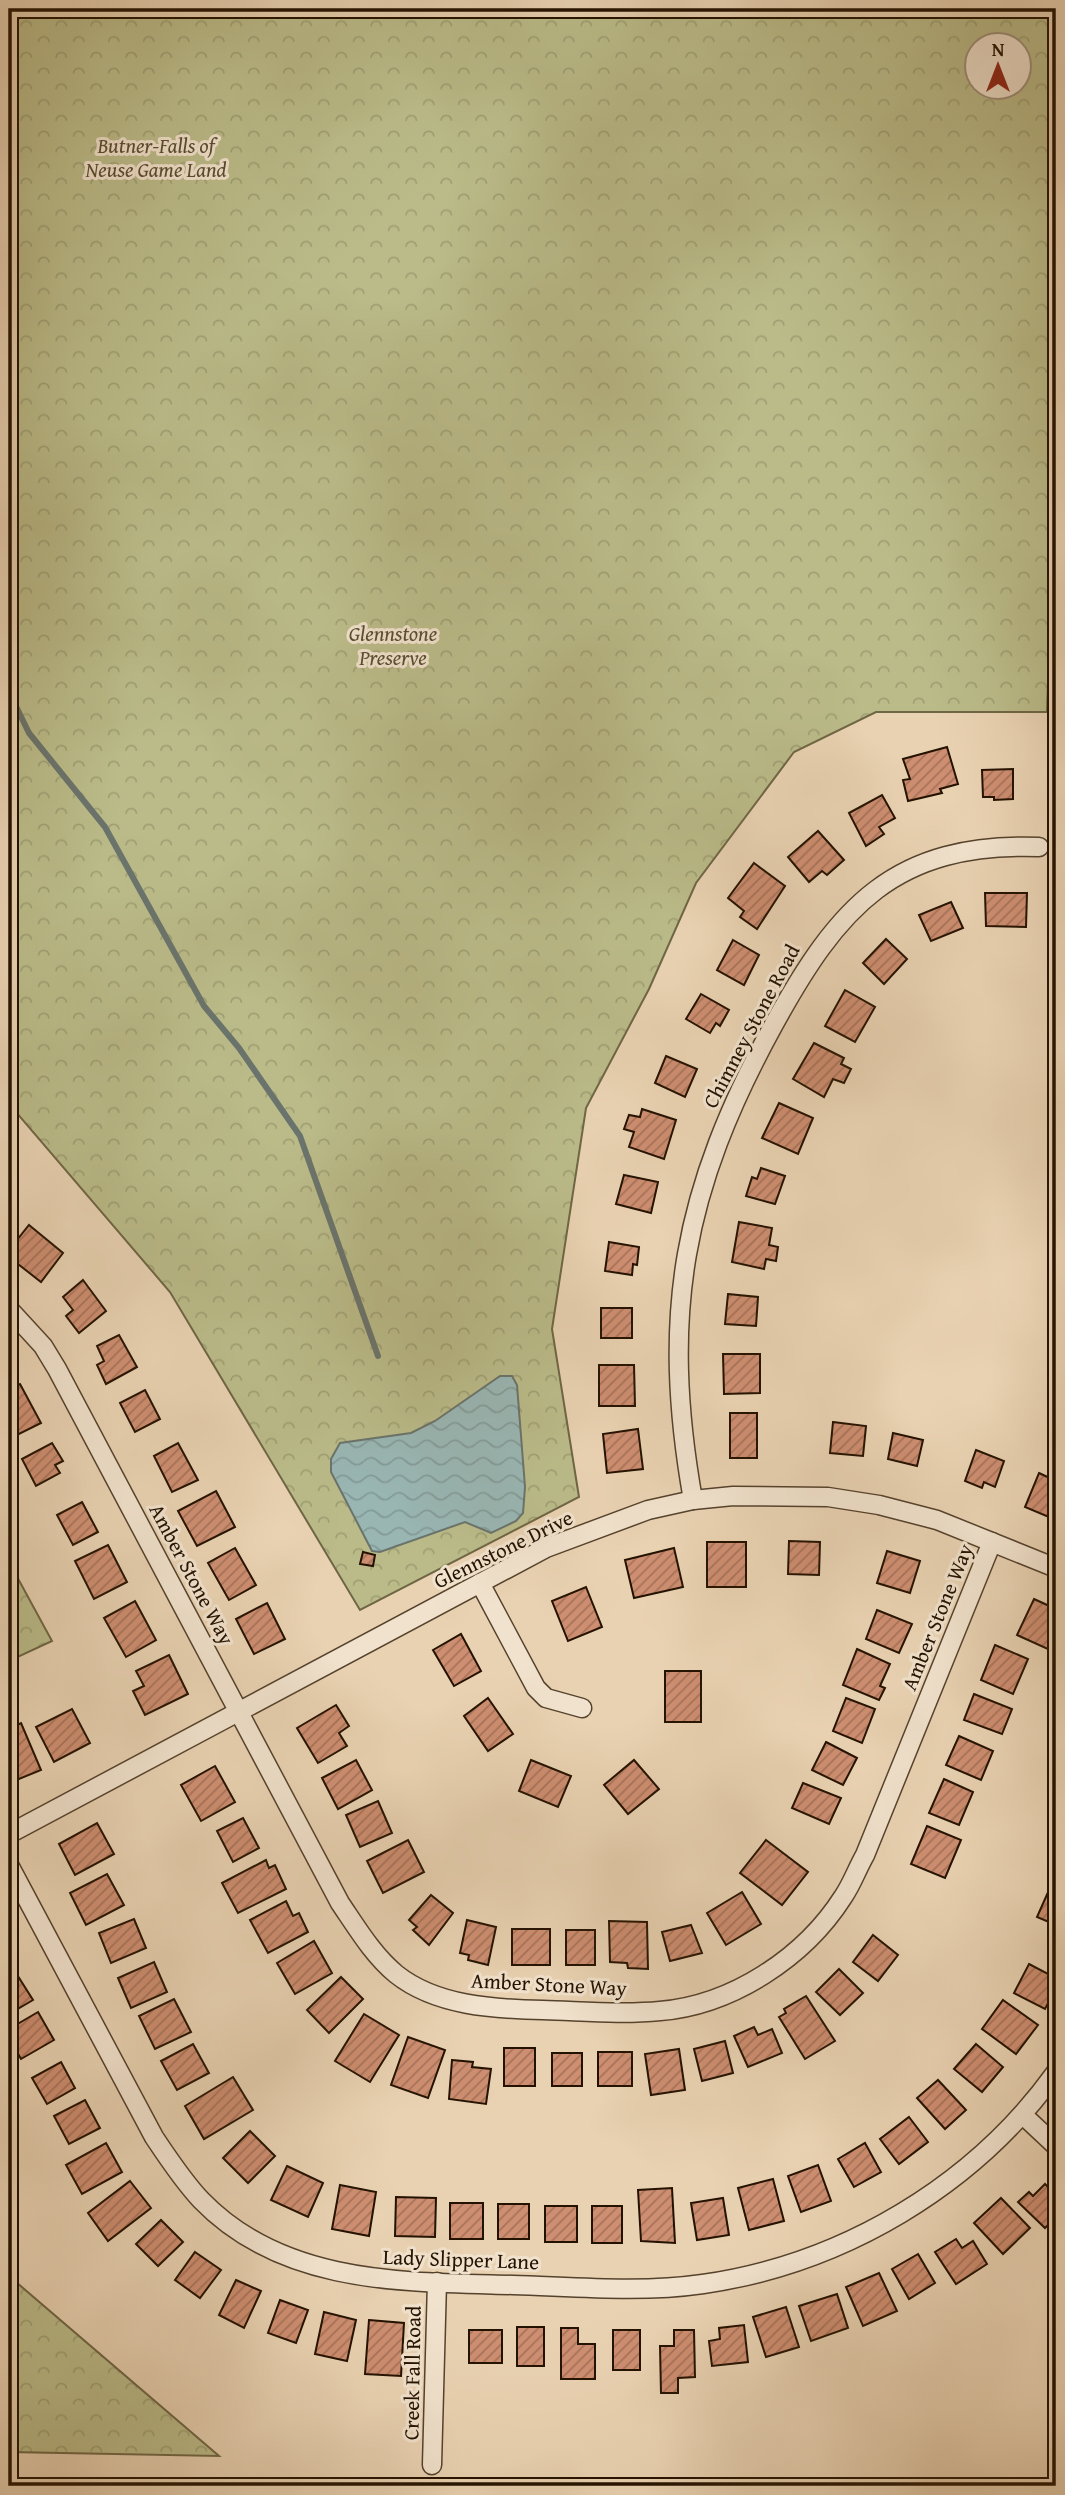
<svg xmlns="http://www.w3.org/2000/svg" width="1065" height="2495" font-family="'Gentium Book Plus',serif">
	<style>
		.park { fill: url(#park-crowns); stroke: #6f6645; stroke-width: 2; fill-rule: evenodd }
		.water { fill: url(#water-waves); stroke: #6a746c; stroke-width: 2 }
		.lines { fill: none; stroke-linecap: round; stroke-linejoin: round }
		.stream { stroke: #6a746c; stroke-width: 6 }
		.building { fill: url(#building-hatch); stroke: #241201; stroke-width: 2 }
		.street-casing { stroke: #55422d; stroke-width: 21 }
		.street { stroke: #f1e2cd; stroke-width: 18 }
		.labels { text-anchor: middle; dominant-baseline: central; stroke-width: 6; stroke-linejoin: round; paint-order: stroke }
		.park-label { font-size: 21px; font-style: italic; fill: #584d31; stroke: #f1e2cd }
		.street-label { font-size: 21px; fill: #241201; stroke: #f1e2cd }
	</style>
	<defs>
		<pattern id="park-crowns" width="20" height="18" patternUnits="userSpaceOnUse" patternTransform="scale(1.75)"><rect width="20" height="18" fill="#babb89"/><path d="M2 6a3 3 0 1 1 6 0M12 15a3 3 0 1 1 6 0" fill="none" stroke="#a0a074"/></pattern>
		<pattern id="water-waves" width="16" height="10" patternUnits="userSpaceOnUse" patternTransform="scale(1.75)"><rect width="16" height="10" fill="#99b6b3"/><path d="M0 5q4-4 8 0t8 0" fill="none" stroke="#849b98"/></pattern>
		<pattern id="building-hatch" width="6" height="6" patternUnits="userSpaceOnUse" patternTransform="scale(1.75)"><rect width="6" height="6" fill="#ce8e71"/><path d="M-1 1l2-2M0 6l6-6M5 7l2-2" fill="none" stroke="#a7735a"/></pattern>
	</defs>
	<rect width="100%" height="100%" fill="#e9d2b2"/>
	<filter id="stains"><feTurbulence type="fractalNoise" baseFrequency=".00286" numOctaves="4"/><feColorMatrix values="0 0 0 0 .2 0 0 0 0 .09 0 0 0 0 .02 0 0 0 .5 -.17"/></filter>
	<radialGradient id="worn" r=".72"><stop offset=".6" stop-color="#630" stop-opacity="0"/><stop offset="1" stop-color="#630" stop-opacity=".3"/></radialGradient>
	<g class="park">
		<path d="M9,9h1047v442l-9,261h-171l-82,40 -98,131 -47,106 -63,119 -34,221 27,168 -219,113 -190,-318 -161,-188zM978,46h42v42h-42z"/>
		<polygon points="9,1562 52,1641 9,1661"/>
		<polygon points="9,2276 219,2456 9,2452"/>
	</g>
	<polygon class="water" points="500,1376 512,1376 517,1385 525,1487 523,1513 516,1521 491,1533 465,1522 380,1552 372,1551 331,1472 331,1459 340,1443 411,1433 435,1421"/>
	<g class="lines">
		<g class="stream">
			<polyline points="9,60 18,9"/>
			<polyline points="9,150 9,176"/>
			<polyline points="9,692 29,733 105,827 204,1006 239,1048 300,1136 378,1356"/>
		</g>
	</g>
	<g class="building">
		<polygon points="947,747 958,784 940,789 942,793 908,801 903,780 910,779 903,759"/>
		<polygon points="1013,769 1013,799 994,800 994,797 983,797 982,770"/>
		<polygon points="882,795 895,818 879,827 884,834 866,846 849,813"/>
		<polygon points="818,831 844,860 827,875 822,871 809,882 788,857"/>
		<polygon points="754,863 785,886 757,929 740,917 744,911 728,898"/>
		<polygon points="985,893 1027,893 1026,927 986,926"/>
		<polygon points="951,902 963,928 931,941 919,915"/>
		<polygon points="886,939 907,959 884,984 863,963"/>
		<polygon points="733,940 759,955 744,985 717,970"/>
		<polygon points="845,990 875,1007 855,1042 825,1026"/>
		<polygon points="701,994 729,1010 720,1026 716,1023 710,1033 686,1019"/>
		<polygon points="814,1043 844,1058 841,1064 851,1069 844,1083 833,1079 824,1097 793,1079"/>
		<polygon points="666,1056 697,1069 685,1097 655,1083"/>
		<polygon points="779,1103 813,1118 798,1154 762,1138"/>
		<polygon points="642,1109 676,1120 664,1159 629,1147 634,1132 624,1129 629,1115 640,1117"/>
		<polygon points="761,1168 785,1176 775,1204 746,1196 752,1177 757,1179"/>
		<polygon points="624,1175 658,1182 651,1213 616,1204"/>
		<polygon points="739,1222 772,1228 769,1245 778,1247 776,1261 766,1259 764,1269 732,1262"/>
		<polygon points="29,1225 63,1253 41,1282 9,1257 9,1250"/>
		<polygon points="609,1242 639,1247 637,1265 633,1264 632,1275 605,1271"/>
		<polygon points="83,1280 106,1311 79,1333 66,1316 73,1310 63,1297"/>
		<polygon points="728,1294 758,1297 756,1326 725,1324"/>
		<rect x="601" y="1308" width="31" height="30"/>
		<polygon points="119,1335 137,1367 106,1384 97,1365 104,1361 97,1346"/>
		<polygon points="723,1354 760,1354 760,1393 724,1394"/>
		<polygon points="599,1365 634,1365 635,1406 599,1406"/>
		<polygon points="20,1384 41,1423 9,1439 9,1390"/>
		<polygon points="145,1390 160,1419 135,1432 120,1403"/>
		<rect x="730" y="1413" width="27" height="45"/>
		<polygon points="833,1422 866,1426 863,1456 830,1453"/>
		<polygon points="638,1429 643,1469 607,1473 603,1434"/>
		<polygon points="893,1433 923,1440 917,1466 888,1459"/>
		<polygon points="52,1443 63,1461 55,1465 60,1473 36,1486 22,1459"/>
		<polygon points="178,1443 198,1480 172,1492 154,1456"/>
		<polygon points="976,1450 1004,1461 995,1487 984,1482 982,1488 965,1481"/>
		<polygon points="1039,1473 1056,1481 1056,1520 1025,1507"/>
		<polygon points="216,1491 235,1527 197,1546 178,1511"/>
		<polygon points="82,1502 98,1532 73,1545 57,1515"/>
		<polygon points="789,1541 820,1542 819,1575 788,1574"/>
		<rect x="707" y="1542" width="39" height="45"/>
		<polygon points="108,1545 127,1582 94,1599 75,1561"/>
		<polygon points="235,1548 256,1585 229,1600 208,1563"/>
		<polygon points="674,1548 683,1587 634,1598 625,1560"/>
		<polygon points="887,1551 920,1561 910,1593 877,1583"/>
		<polygon points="363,1552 375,1555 373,1566 360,1564"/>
		<polygon points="586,1587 602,1627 568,1641 552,1601"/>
		<polygon points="1034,1599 1056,1609 1056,1637 1050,1650 1017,1635"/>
		<polygon points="135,1601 156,1640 126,1657 104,1618"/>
		<polygon points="267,1603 285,1639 254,1654 236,1619"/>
		<polygon points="877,1610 912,1624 899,1653 866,1639"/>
		<polygon points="461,1634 481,1671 454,1686 433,1650"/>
		<polygon points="995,1645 1028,1659 1013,1694 981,1680"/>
		<polygon points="857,1649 890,1664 880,1686 885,1688 879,1700 843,1685"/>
		<polygon points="169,1655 188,1694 145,1715 133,1691 144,1686 136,1671"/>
		<rect x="665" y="1671" width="36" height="51"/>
		<polygon points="974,1694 1012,1709 1002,1734 964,1720"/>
		<polygon points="488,1698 513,1734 488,1751 464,1716"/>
		<polygon points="846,1698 875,1709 862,1743 833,1731"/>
		<polygon points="336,1705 349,1726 339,1733 347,1746 318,1763 297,1728"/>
		<polygon points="72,1709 90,1743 54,1762 36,1727"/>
		<polygon points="21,1723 41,1770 9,1783 9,1729"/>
		<polygon points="959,1736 993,1751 981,1780 946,1765"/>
		<polygon points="826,1742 857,1758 843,1785 812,1770"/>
		<polygon points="356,1760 372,1790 338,1809 322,1778"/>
		<polygon points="531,1760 571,1776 558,1807 519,1791"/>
		<polygon points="634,1760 659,1789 628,1814 604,1785"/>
		<polygon points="215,1766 235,1802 201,1821 181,1785"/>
		<polygon points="944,1779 973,1792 959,1825 929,1813"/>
		<polygon points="803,1783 841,1798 829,1824 792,1808"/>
		<polygon points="378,1801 392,1833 360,1847 346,1815"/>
		<polygon points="243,1818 259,1848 233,1862 217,1831"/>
		<polygon points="97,1823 114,1854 75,1875 59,1844"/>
		<polygon points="927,1826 961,1840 945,1878 911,1864"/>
		<polygon points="408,1840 424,1872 383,1893 367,1861"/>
		<polygon points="766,1840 808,1872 782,1905 740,1873"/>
		<polygon points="266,1860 269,1868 275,1865 286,1889 238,1913 222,1883"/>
		<polygon points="107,1874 124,1905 86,1925 70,1893"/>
		<polygon points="1053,1881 1056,1882 1056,1925 1037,1917"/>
		<polygon points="742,1892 761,1924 726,1945 707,1913"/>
		<polygon points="431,1895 453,1913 429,1945 413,1930 417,1927 409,1920"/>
		<polygon points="286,1901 293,1916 299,1913 308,1932 268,1953 250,1920"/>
		<polygon points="134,1919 146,1948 111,1963 99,1933"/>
		<polygon points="467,1920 496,1927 488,1965 468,1960 469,1955 460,1953"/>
		<polygon points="609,1921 647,1922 648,1969 628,1968 627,1963 610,1962"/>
		<polygon points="691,1925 702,1953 670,1961 662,1932"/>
		<rect x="512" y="1929" width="38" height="36"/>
		<rect x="566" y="1930" width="29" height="35"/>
		<polygon points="873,1935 898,1955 878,1981 853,1962"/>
		<polygon points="314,1941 332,1973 295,1994 277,1963"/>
		<polygon points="154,1962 167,1992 131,2008 118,1978"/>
		<polygon points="1029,1964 1056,1978 1056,1988 1045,2009 1014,1993"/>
		<polygon points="839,1969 863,1993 840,2015 816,1992"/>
		<polygon points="16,1973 33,2000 9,2014 9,1977"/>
		<polygon points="341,1977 363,1999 329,2033 307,2010"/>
		<polygon points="806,1996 835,2041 805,2059 779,2017 786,2013 784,2009"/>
		<polygon points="174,1999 191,2032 155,2049 139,2016"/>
		<polygon points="1003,2000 1038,2025 1016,2054 982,2029"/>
		<polygon points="38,2012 54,2040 21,2059 9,2038 9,2029"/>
		<polygon points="364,2014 399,2035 370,2082 335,2061"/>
		<polygon points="754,2027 758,2035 772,2029 782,2053 748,2067 734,2036"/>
		<polygon points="408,2037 445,2050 428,2098 391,2085"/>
		<polygon points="725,2041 733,2073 702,2081 694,2049"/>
		<polygon points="193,2044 209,2073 177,2090 161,2061"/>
		<polygon points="976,2044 1003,2067 982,2092 954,2069"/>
		<rect x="504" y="2048" width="31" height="38"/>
		<polygon points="679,2049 685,2090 651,2095 645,2054"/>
		<rect x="598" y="2052" width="34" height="34"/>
		<rect x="552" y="2053" width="30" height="33"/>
		<polygon points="452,2060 473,2062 472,2067 491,2069 486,2104 449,2099"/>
		<polygon points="61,2062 75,2088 47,2104 32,2078"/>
		<polygon points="233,2077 253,2110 204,2139 185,2106"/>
		<polygon points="938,2080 966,2110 945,2129 917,2098"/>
		<polygon points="85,2100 100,2128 69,2144 54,2116"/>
		<polygon points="909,2117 928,2142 899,2164 880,2139"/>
		<polygon points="250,2131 275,2156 248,2183 223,2158"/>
		<polygon points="106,2143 122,2172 82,2194 66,2165"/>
		<polygon points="865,2143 881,2172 854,2187 838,2159"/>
		<polygon points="818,2165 831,2201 801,2212 788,2176"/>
		<polygon points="287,2166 323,2183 308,2217 271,2200"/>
		<polygon points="773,2179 784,2221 749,2230 738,2188"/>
		<polygon points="130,2181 151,2208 108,2241 88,2213"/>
		<polygon points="1045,2184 1056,2195 1056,2217 1045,2228 1018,2202 1029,2192 1033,2196"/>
		<polygon points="340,2185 376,2192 369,2236 332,2229"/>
		<polygon points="672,2188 675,2243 641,2241 638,2190"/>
		<polygon points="396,2197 436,2198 435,2237 395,2236"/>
		<polygon points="723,2198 729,2235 697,2240 691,2203"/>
		<polygon points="1001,2198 1030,2228 1003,2254 974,2223"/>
		<rect x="450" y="2203" width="33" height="36"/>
		<rect x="498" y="2204" width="31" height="35"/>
		<rect x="545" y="2206" width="32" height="36"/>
		<rect x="592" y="2206" width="30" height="37"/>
		<polygon points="161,2220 183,2242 158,2266 136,2244"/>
		<polygon points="956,2239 962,2248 973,2241 987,2264 956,2284 935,2252"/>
		<polygon points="195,2252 221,2270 200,2298 175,2280"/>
		<polygon points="918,2254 935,2283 909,2299 892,2269"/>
		<polygon points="879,2273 897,2311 863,2326 846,2287"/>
		<polygon points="236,2280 261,2291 244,2328 219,2315"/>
		<polygon points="837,2294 848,2328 811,2341 799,2306"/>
		<polygon points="280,2300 308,2310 296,2343 268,2333"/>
		<polygon points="786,2307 799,2347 766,2357 753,2317"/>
		<polygon points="324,2312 356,2320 347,2361 315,2354"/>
		<polygon points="369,2320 404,2323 401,2376 365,2374"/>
		<polygon points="744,2325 748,2362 712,2366 709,2341 720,2339 719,2328"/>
		<rect x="517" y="2327" width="27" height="39"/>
		<polygon points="561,2328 578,2328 578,2344 595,2344 595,2379 561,2379"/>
		<rect x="469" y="2330" width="33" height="33"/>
		<rect x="613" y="2330" width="27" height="40"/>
		<polygon points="674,2330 694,2330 695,2377 678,2378 678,2393 661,2393 660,2346 674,2346"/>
	</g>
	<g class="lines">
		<defs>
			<g id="street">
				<path d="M9,1309l34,37 14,23 283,534c17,25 33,52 56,71 40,32 98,35 147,36 38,1 78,5 117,1 72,-6 144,-53 183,-114 9,-13 14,-28 22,-42l127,-313"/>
				<path d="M693,1500c-33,-186 -10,-310 80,-474 65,-119 121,-184 266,-179"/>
				<polyline points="480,1583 536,1688 546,1698 582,1708"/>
				<polyline points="9,1834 546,1548 648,1510 693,1500 733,1496 828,1497 879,1505 937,1520 1056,1568"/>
				<path d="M9,1865l145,272c14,21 29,44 47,63 82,85 203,82 312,85 63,2 128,8 190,-1 140,-20 271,-98 353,-212"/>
				<polyline points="1024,2116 1056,2146"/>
				<polyline points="432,2465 437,2282"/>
			</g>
		</defs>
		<use href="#street" class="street-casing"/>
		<use href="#street" class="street"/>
	</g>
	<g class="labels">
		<g class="park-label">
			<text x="156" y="145">Butner-Falls of<tspan x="156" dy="24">Neuse Game Land</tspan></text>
			<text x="393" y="633">Glennstone<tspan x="393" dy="24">Preserve</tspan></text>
		</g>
		<g class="street-label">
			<text transform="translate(751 1026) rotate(-62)">Chimney Stone Road</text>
			<text transform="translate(503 1549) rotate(-26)">Glennstone Drive</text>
			<text transform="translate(192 1574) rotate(62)">Amber Stone Way</text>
			<text transform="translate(937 1617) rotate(-68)">Amber Stone Way</text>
			<text transform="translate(549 1984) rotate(3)">Amber Stone Way</text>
			<text transform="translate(461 2259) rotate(2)">Lady Slipper Lane</text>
			<text transform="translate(412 2373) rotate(-89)">Creek Fall Road</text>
		</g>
	</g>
	<rect width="1065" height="2495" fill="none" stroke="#e9d2b2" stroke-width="35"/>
	<rect x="10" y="10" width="1044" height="2474" fill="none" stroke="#241201" stroke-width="3.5"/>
	<rect x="18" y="18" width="1030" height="2460" fill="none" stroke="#241201" stroke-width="2"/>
	<g transform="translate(998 66)"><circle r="33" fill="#f1e2cd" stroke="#9f8f7b" stroke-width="2"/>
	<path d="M0-5L12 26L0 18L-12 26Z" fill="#8f2418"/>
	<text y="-10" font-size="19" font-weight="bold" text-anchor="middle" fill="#241201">N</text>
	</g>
	<rect width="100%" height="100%" filter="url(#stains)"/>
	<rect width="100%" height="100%" fill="url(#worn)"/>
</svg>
